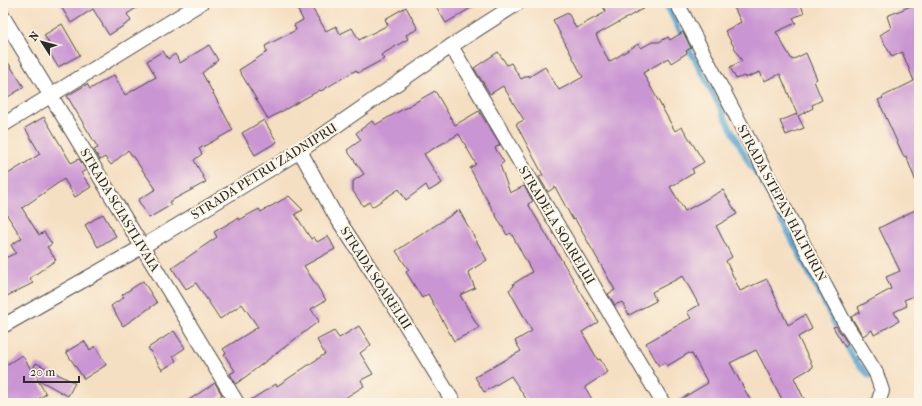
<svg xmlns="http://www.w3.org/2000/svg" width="922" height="406" font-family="'IM FELL French Canon',serif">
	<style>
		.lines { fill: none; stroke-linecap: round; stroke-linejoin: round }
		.stream { stroke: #5ca7d4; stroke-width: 5.5 }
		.building { fill: #ca95d3 }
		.minor-casing { stroke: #494642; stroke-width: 16 }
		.minor { stroke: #fff; stroke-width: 14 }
		.labels { text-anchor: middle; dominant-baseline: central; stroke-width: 4; stroke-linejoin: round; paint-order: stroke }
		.street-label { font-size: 13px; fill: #2b2b2b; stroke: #fcf5e5 }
	</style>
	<rect width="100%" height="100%" fill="#fcf5e5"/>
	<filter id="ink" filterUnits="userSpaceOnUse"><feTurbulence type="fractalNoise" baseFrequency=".025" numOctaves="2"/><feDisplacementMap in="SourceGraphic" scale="8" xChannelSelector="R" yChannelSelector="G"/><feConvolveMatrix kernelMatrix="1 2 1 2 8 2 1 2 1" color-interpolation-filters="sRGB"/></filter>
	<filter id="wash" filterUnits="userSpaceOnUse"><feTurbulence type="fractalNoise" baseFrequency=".012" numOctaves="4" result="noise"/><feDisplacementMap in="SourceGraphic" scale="16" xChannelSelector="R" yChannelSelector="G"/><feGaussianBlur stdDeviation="0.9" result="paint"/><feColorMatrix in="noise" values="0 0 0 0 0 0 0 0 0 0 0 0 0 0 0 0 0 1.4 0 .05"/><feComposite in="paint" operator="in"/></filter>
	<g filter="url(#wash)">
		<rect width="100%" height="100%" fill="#f5dfc2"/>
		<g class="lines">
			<g class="stream">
				<polyline points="665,3 750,165 762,181 839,333"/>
				<polyline points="843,340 853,358 869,376"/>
			</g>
		</g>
		<g id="blocks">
			<g class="building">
				<polygon points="59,3 144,3 127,14 131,21 109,35 93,9 71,23"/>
				<polygon points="294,3 309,3 326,31 336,26 340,34 352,28 359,40 388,25 385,19 406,7 418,29 406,35 408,39 381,55 384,59 358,73 356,70 321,91 320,90 268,119 239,70 267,52 265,46 296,30 294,25 303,20"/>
				<polygon points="434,3 479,3 446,23"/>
				<polygon points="601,3 653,3 596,35 609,62 638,44 641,48 652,42 659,42 668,37 670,40 683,32 691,48 686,51 687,53 671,63 668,58 643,73 675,131 682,127 704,162 692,169 694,173 670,187 685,211 723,190 737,214 716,226 732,257 726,261 740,291 767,279 788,325 805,315 812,329 798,337 813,367 794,378 806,403 784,403 756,350 730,363 752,403 674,403 708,383 692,354 689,353 667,366 665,362 659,366 646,343 691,318 687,312 699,305 683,276 652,292 656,301 629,315 622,302 615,305 608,294 615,290 575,219 573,220 555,187 548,192 539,177 543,175 516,124 524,120 503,86 490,94 474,68 498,52 507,65 511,63 521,79 529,75 529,77 545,67 559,90 583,77 553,20 568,13 576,28 606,12"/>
				<polygon points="732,3 800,3 804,13 793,18 796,23 776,32 792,60 806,53 817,79 814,81 822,100 812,105 813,108 798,116 804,128 786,135 780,121 797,114 780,74 764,81 760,72 745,78 744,76 736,79 730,67 742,61 725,31 741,22"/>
				<polygon points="919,4 919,187 918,187 906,156 904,157 878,100 883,98 882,97 914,81 902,52 892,57 880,35 891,28 887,16 913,5 913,6"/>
				<polygon points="62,24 80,55 58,67 45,45 49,43 44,35"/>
				<polygon points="209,45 218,60 202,73 233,130 199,149 202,154 194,160 206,182 169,202 171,205 149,218 138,200 156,189 128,150 111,165 105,157 100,160 94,150 98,148 67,96 87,84 90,89 114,75 125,95 156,77 147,61 163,51 168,59 175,54 180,63"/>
				<polygon points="3,55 24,87 3,100"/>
				<polygon points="435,91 455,125 479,111 500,145 495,148 504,162 500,165 510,193 524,186 533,201 528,204 595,316 598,322 582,332 598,360 600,359 608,372 585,387 594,403 529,403 511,376 484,392 475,377 521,351 515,341 532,331 509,290 514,286 513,284 532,272 511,233 507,235 482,191 470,168 476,164 459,134 424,154 442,183 429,191 426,185 406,200 399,189 372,207 369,202 363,206 353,191 353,181 364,174 347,150 361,140 356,133 372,121 375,125"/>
				<polygon points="44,117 71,163 79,159 86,170 81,173 91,187 75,197 64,179 22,208 39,235 44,232 52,244 47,247 56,260 30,278 33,283 3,298 3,259 16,253 11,245 22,238 3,209 3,177 40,154 25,128"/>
				<polygon points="264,120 277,142 255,155 242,133"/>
				<polygon points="289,196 303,210 295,214 311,239 314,237 317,242 328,236 335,249 304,266 326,300 311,309 319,321 236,384 230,374 235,371 224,354 226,353 223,349 258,327 242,304 220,319 196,283 186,289 172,268 217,237 214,232 238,218 239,220 259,209 261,212"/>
				<polygon points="919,208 919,294 904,300 907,306 894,312 899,321 874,335 872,330 863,336 851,317 860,312 858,307 891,289 886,277 900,271 879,228"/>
				<polygon points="459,210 487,260 468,272 475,288 460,295 479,328 454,341 428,294 422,298 406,272 409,270 396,251"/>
				<polygon points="103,214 116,236 98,247 85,225"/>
				<polygon points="143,281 157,303 123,326 111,306 124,297 122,295"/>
				<polygon points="359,326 371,345 360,353 373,374 361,380 364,386 337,403 246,403 276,384 277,386 325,354 317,340 334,331 339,338"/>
				<polygon points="836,326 848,344 845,347 833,327"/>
				<polygon points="174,331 185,348 173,356 176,361 162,370 148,348"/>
				<polygon points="84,341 90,350 95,346 106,365 84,379 66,352"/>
				<polygon points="22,355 32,371 36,363 75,383 68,396 37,379 46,394 32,403 3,403 3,367"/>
				<polygon points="215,383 222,395 211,403 184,403"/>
			</g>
		</g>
	</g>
	<g filter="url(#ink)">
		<use href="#blocks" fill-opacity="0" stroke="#494642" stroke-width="1"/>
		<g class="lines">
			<defs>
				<g id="minor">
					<polyline points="677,3 843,320 876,373 882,391 878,403"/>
					<polyline points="3,17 237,403"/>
					<polyline points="451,46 663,403"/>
					<polyline points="3,125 201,3"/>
					<polyline points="300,151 335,215 383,288 454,403"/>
					<polyline points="3,326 142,247 300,151 451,46 518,3"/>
				</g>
			</defs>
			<use href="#minor" class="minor-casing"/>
			<use href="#minor" class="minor"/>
		</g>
	</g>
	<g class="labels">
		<g class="street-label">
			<text transform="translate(264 171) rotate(-32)">STRADA PETRU ZADNIPRU</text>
			<text transform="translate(782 203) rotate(62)">STRADA STEPAN HALTURIN</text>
			<text transform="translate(120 210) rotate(59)">STRADA SCIASTLIVAIA</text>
			<text transform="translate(557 225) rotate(59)">STRADELA SOARELUI</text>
			<text transform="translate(376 278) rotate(57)">STRADA SOARELUI</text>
		</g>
	</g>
	<rect width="922" height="406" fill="none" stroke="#fcf5e5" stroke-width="16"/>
	<g transform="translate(42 42) rotate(306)" stroke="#fcf5e5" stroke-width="3" paint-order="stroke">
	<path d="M0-3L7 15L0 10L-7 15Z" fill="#2b2b2b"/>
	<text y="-6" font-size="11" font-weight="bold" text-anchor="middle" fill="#2b2b2b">N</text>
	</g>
	<path d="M24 376v6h55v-6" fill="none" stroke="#2b2b2b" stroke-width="2"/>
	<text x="30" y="376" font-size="12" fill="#2b2b2b" stroke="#fcf5e5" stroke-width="3" paint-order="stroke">20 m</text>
</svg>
